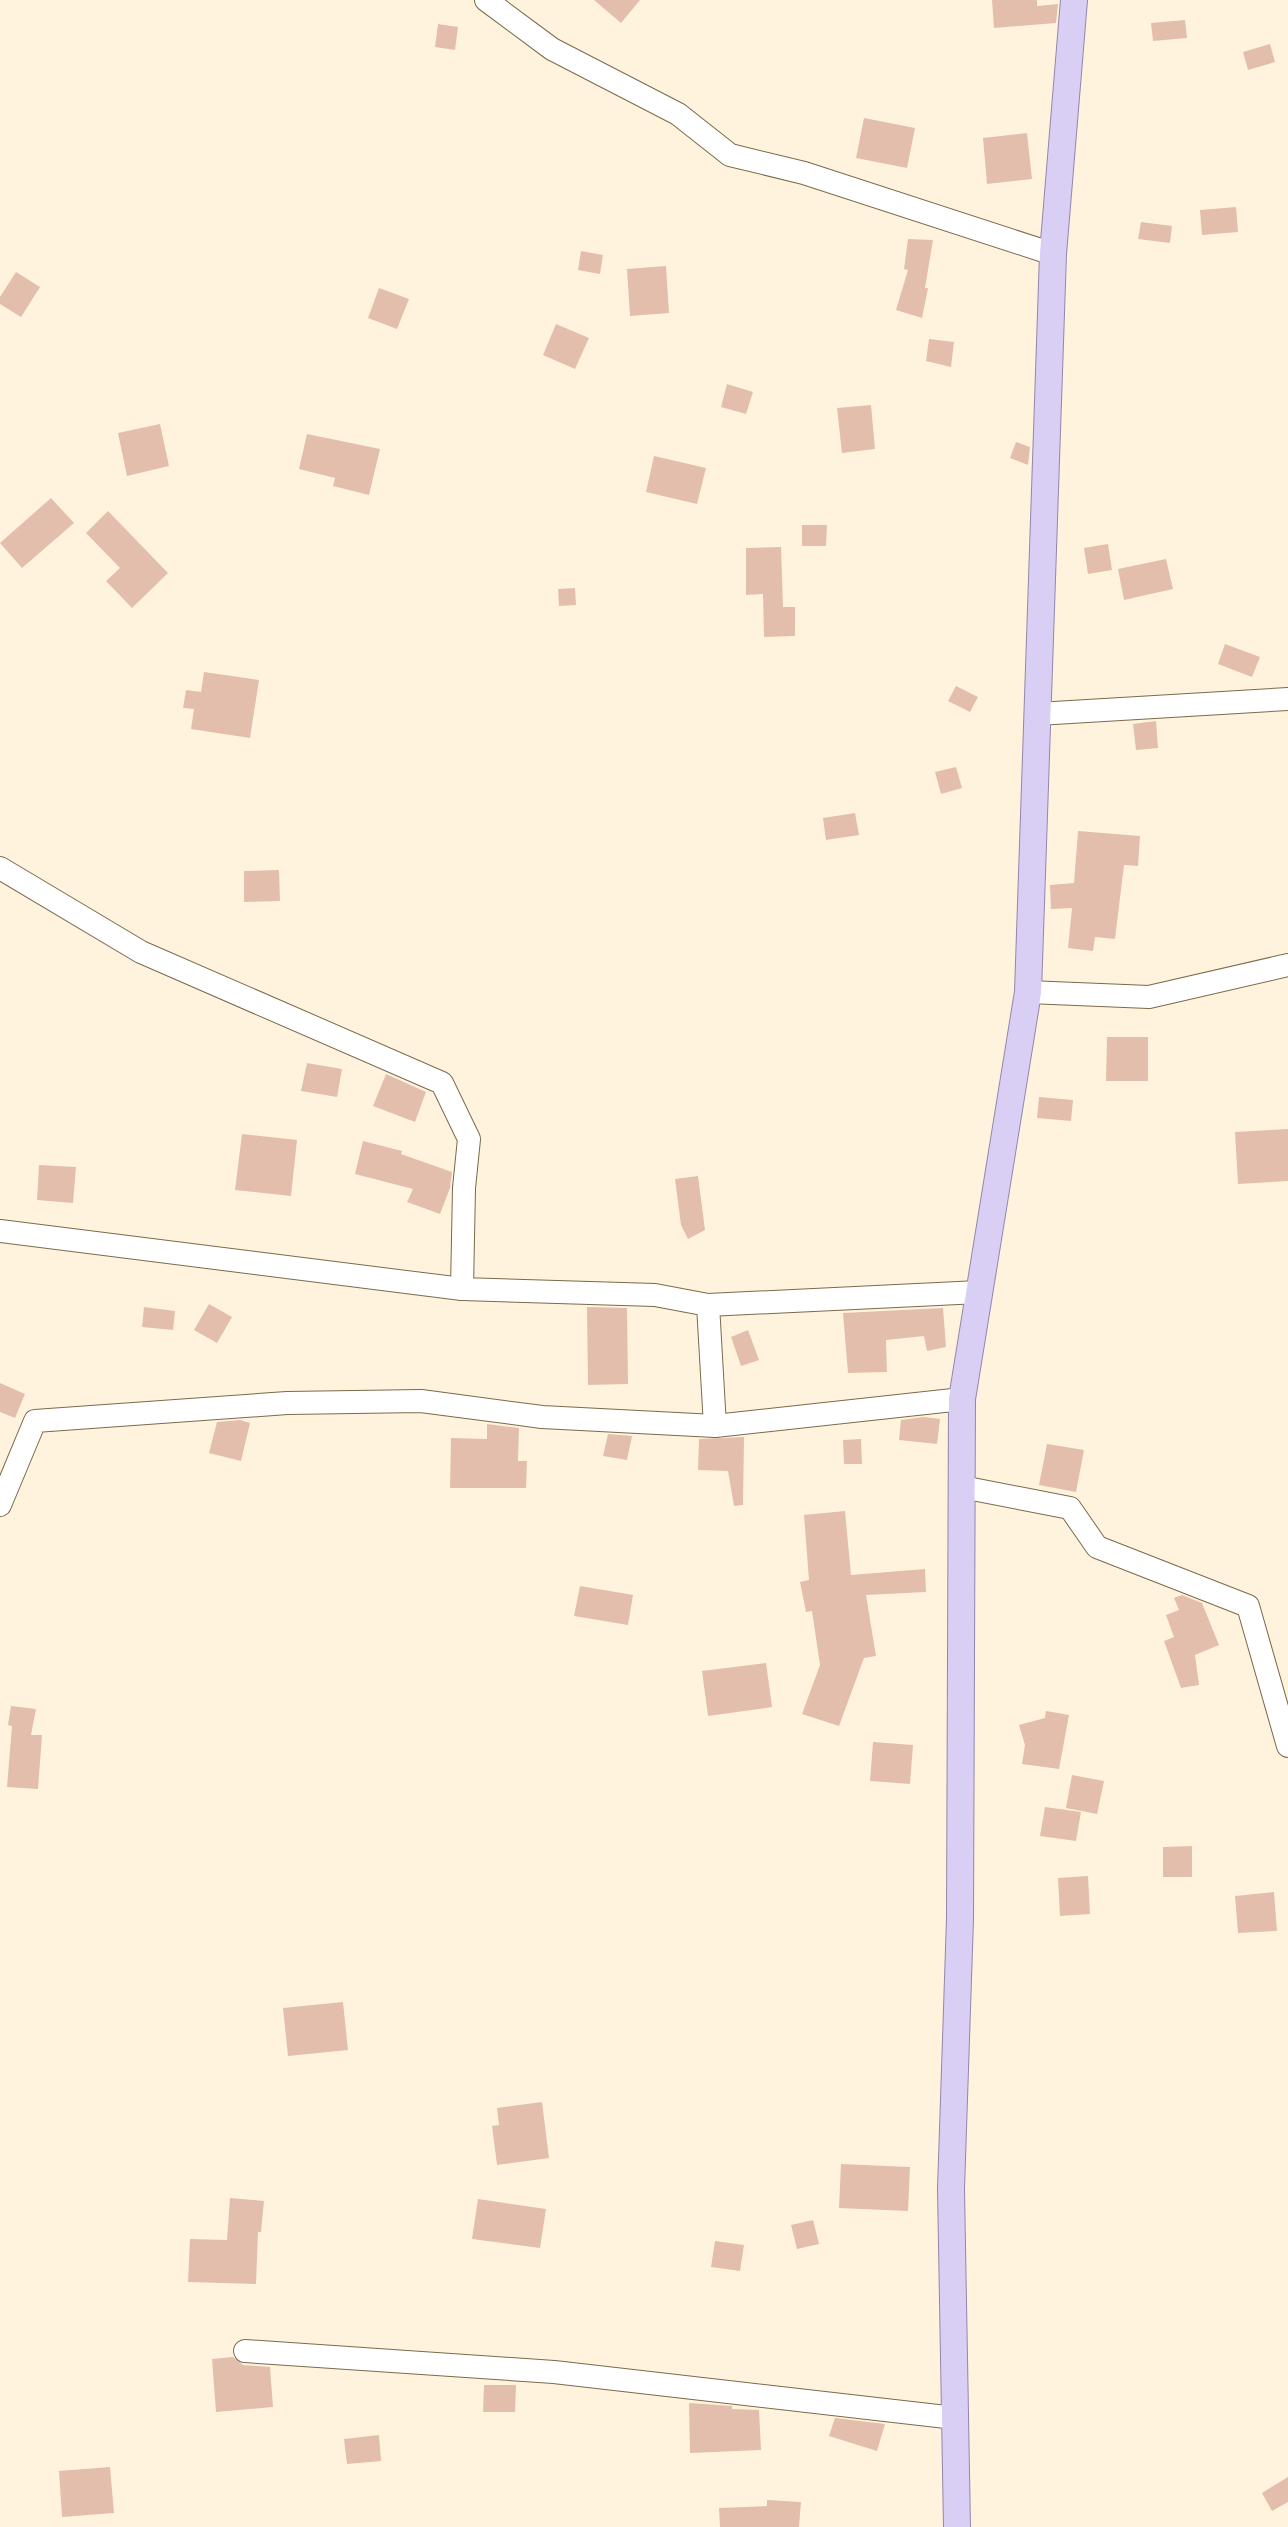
<svg xmlns="http://www.w3.org/2000/svg" width="1288" height="2527" font-family="Inter,sans-serif">
	<style>
		.building { fill: #e4beac }
		.lines { fill: none; stroke-linecap: round; stroke-linejoin: round }
		.minor-casing { stroke: #7b6a4b; stroke-width: 24 }
		.major-casing { stroke: #9386ab; stroke-width: 28 }
		.minor { stroke: #fff; stroke-width: 22 }
		.major { stroke: #d9cff5; stroke-width: 26 }
	</style>
	<rect width="100%" height="100%" fill="#fff3de"/>
	<g class="building">
		<polygon points="594,0 640,0 621,23"/>
		<polygon points="992,0 1037,0 1037,6 1058,4 1056,23 994,28"/>
		<polygon points="1185,20 1187,38 1153,41 1151,23"/>
		<polygon points="438,24 458,27 455,50 435,47"/>
		<polygon points="1270,44 1275,62 1248,70 1243,52"/>
		<polygon points="864,118 915,128 907,168 856,158"/>
		<polygon points="1027,133 1032,179 987,184 983,138"/>
		<polygon points="1236,207 1238,232 1202,235 1200,210"/>
		<polygon points="1141,222 1172,226 1170,243 1138,239"/>
		<polygon points="908,239 933,240 925,288 928,288 922,318 896,310 908,270 904,269"/>
		<polygon points="581,251 603,255 600,274 578,270"/>
		<polygon points="666,266 669,313 630,316 627,269"/>
		<polygon points="16,272 40,287 21,317 0,304 0,297"/>
		<polygon points="379,288 409,299 397,329 368,318"/>
		<polygon points="556,324 589,338 575,369 543,355"/>
		<polygon points="929,339 954,342 951,367 926,361"/>
		<polygon points="727,384 753,392 746,414 721,407"/>
		<polygon points="871,405 875,449 842,453 837,408"/>
		<polygon points="160,424 169,466 127,476 118,433"/>
		<polygon points="307,434 380,449 369,495 333,486 335,478 299,469"/>
		<polygon points="1016,442 1030,447 1028,465 1010,458"/>
		<polygon points="654,456 706,468 697,504 646,492"/>
		<polygon points="51,498 74,523 22,568 0,543"/>
		<polygon points="108,511 168,573 132,608 106,581 120,568 86,533"/>
		<polygon points="802,525 827,525 826,546 802,546"/>
		<polygon points="1108,544 1112,570 1088,574 1084,548"/>
		<polygon points="781,547 783,607 795,607 795,636 764,637 763,594 746,595 746,548"/>
		<polygon points="1166,559 1173,589 1124,600 1118,569"/>
		<polygon points="575,588 576,605 559,606 558,589"/>
		<polygon points="1225,644 1260,657 1252,677 1218,664"/>
		<polygon points="204,672 259,680 250,738 191,729 194,709 183,708 186,690 201,692"/>
		<polygon points="956,686 978,697 970,712 948,701"/>
		<polygon points="1156,721 1158,748 1136,750 1133,724"/>
		<polygon points="956,767 962,788 941,794 935,772"/>
		<polygon points="855,813 859,835 826,840 823,818"/>
		<polygon points="1078,831 1140,836 1138,866 1124,865 1115,939 1095,937 1093,951 1068,948 1072,908 1051,909 1050,885 1074,883"/>
		<polygon points="279,870 280,901 244,902 244,871"/>
		<polygon points="1107,1037 1148,1037 1148,1081 1106,1081"/>
		<polygon points="307,1063 342,1069 337,1097 301,1091"/>
		<polygon points="386,1074 426,1092 415,1122 373,1106"/>
		<polygon points="1039,1097 1073,1100 1071,1121 1037,1118"/>
		<polygon points="1288,1129 1288,1181 1238,1184 1235,1132"/>
		<polygon points="242,1134 297,1140 291,1196 235,1190"/>
		<polygon points="363,1141 402,1151 401,1154 452,1172 450,1188 440,1214 407,1202 413,1189 355,1174"/>
		<polygon points="39,1165 76,1167 73,1203 37,1200"/>
		<polygon points="698,1176 705,1230 688,1239 681,1225 675,1179"/>
		<polygon points="209,1304 232,1317 217,1343 194,1330"/>
		<polygon points="144,1307 175,1311 173,1330 142,1327"/>
		<polygon points="587,1307 627,1308 628,1384 588,1385"/>
		<polygon points="943,1308 946,1347 927,1351 924,1336 886,1340 887,1372 848,1373 843,1313"/>
		<polygon points="748,1330 759,1360 741,1366 731,1337"/>
		<polygon points="0,1383 25,1394 15,1418 0,1412"/>
		<polygon points="924,1417 940,1419 937,1444 899,1440 901,1420"/>
		<polygon points="240,1420 250,1423 241,1461 209,1453 217,1422"/>
		<polygon points="487,1424 519,1428 518,1461 527,1461 526,1488 450,1488 451,1438 487,1439"/>
		<polygon points="608,1434 632,1436 627,1460 603,1456"/>
		<polygon points="744,1437 743,1505 734,1506 728,1471 698,1470 699,1439"/>
		<polygon points="861,1439 862,1464 844,1464 843,1440"/>
		<polygon points="1047,1444 1084,1450 1076,1492 1039,1485"/>
		<polygon points="845,1511 851,1575 925,1569 926,1592 866,1595 876,1656 864,1658 839,1726 802,1714 820,1665 812,1611 806,1612 800,1582 809,1580 804,1515"/>
		<polygon points="580,1586 633,1595 628,1625 574,1616"/>
		<polygon points="1182,1595 1202,1603 1219,1645 1195,1655 1199,1685 1181,1688 1164,1641 1174,1637 1166,1615 1179,1610 1174,1598"/>
		<polygon points="766,1663 772,1707 708,1716 702,1671"/>
		<polygon points="11,1706 36,1709 31,1735 42,1735 38,1789 7,1787 12,1726 8,1725"/>
		<polygon points="1046,1711 1069,1715 1059,1769 1022,1764 1025,1745 1019,1725 1045,1718"/>
		<polygon points="873,1742 913,1745 910,1784 870,1781"/>
		<polygon points="1072,1775 1104,1781 1097,1814 1066,1808"/>
		<polygon points="1045,1807 1081,1812 1076,1841 1040,1836"/>
		<polygon points="1192,1846 1192,1877 1163,1877 1163,1847"/>
		<polygon points="1088,1876 1090,1914 1060,1916 1058,1878"/>
		<polygon points="1274,1892 1277,1931 1238,1933 1235,1896"/>
		<polygon points="343,2002 348,2050 288,2056 283,2008"/>
		<polygon points="542,2102 549,2158 497,2165 492,2126 499,2125 497,2108"/>
		<polygon points="841,2164 910,2167 908,2211 839,2208"/>
		<polygon points="230,2198 264,2201 261,2232 258,2232 256,2284 188,2282 190,2239 227,2240"/>
		<polygon points="478,2199 546,2209 540,2248 472,2239"/>
		<polygon points="813,2220 819,2244 797,2249 791,2225"/>
		<polygon points="715,2241 744,2245 740,2271 711,2267"/>
		<polygon points="233,2357 243,2365 270,2367 273,2407 216,2412 212,2359"/>
		<polygon points="484,2385 516,2385 515,2412 483,2412"/>
		<polygon points="689,2403 732,2406 732,2409 759,2410 761,2450 690,2453"/>
		<polygon points="835,2418 885,2424 877,2451 829,2436"/>
		<polygon points="379,2435 381,2461 347,2464 344,2439"/>
		<polygon points="110,2467 114,2513 62,2517 59,2471"/>
		<polygon points="1288,2477 1288,2502 1272,2511 1262,2493"/>
		<polygon points="767,2500 801,2502 799,2527 720,2527 719,2508 767,2506"/>
	</g>
	<g class="lines">
		<defs>
			<g id="minor">
				<polyline points="486,0 552,49 678,114 730,155 804,173 1053,254"/>
				<polyline points="1037,714 1288,699"/>
				<polyline points="0,868 141,952 442,1083 469,1139 464,1188 462,1289 655,1295 708,1305 715,1426"/>
				<polyline points="1028,992 1149,997 1288,965"/>
				<polyline points="0,1231 462,1289"/>
				<polyline points="708,1305 979,1292"/>
				<polyline points="962,1487 1070,1508 1097,1547 1248,1606 1288,1746"/>
				<polyline points="0,1505 35,1421 287,1403 421,1401 542,1417 715,1426 962,1399"/>
				<polyline points="245,2351 554,2372 955,2418"/>
			</g>
			<polyline id="major" points="957,2527 951,2189 960,1919 962,1399 1028,992 1053,254 1074,0"/>
		</defs>
		<use href="#minor" class="minor-casing"/>
		<use href="#major" class="major-casing"/>
		<use href="#minor" class="minor"/>
		<use href="#major" class="major"/>
	</g>
</svg>
